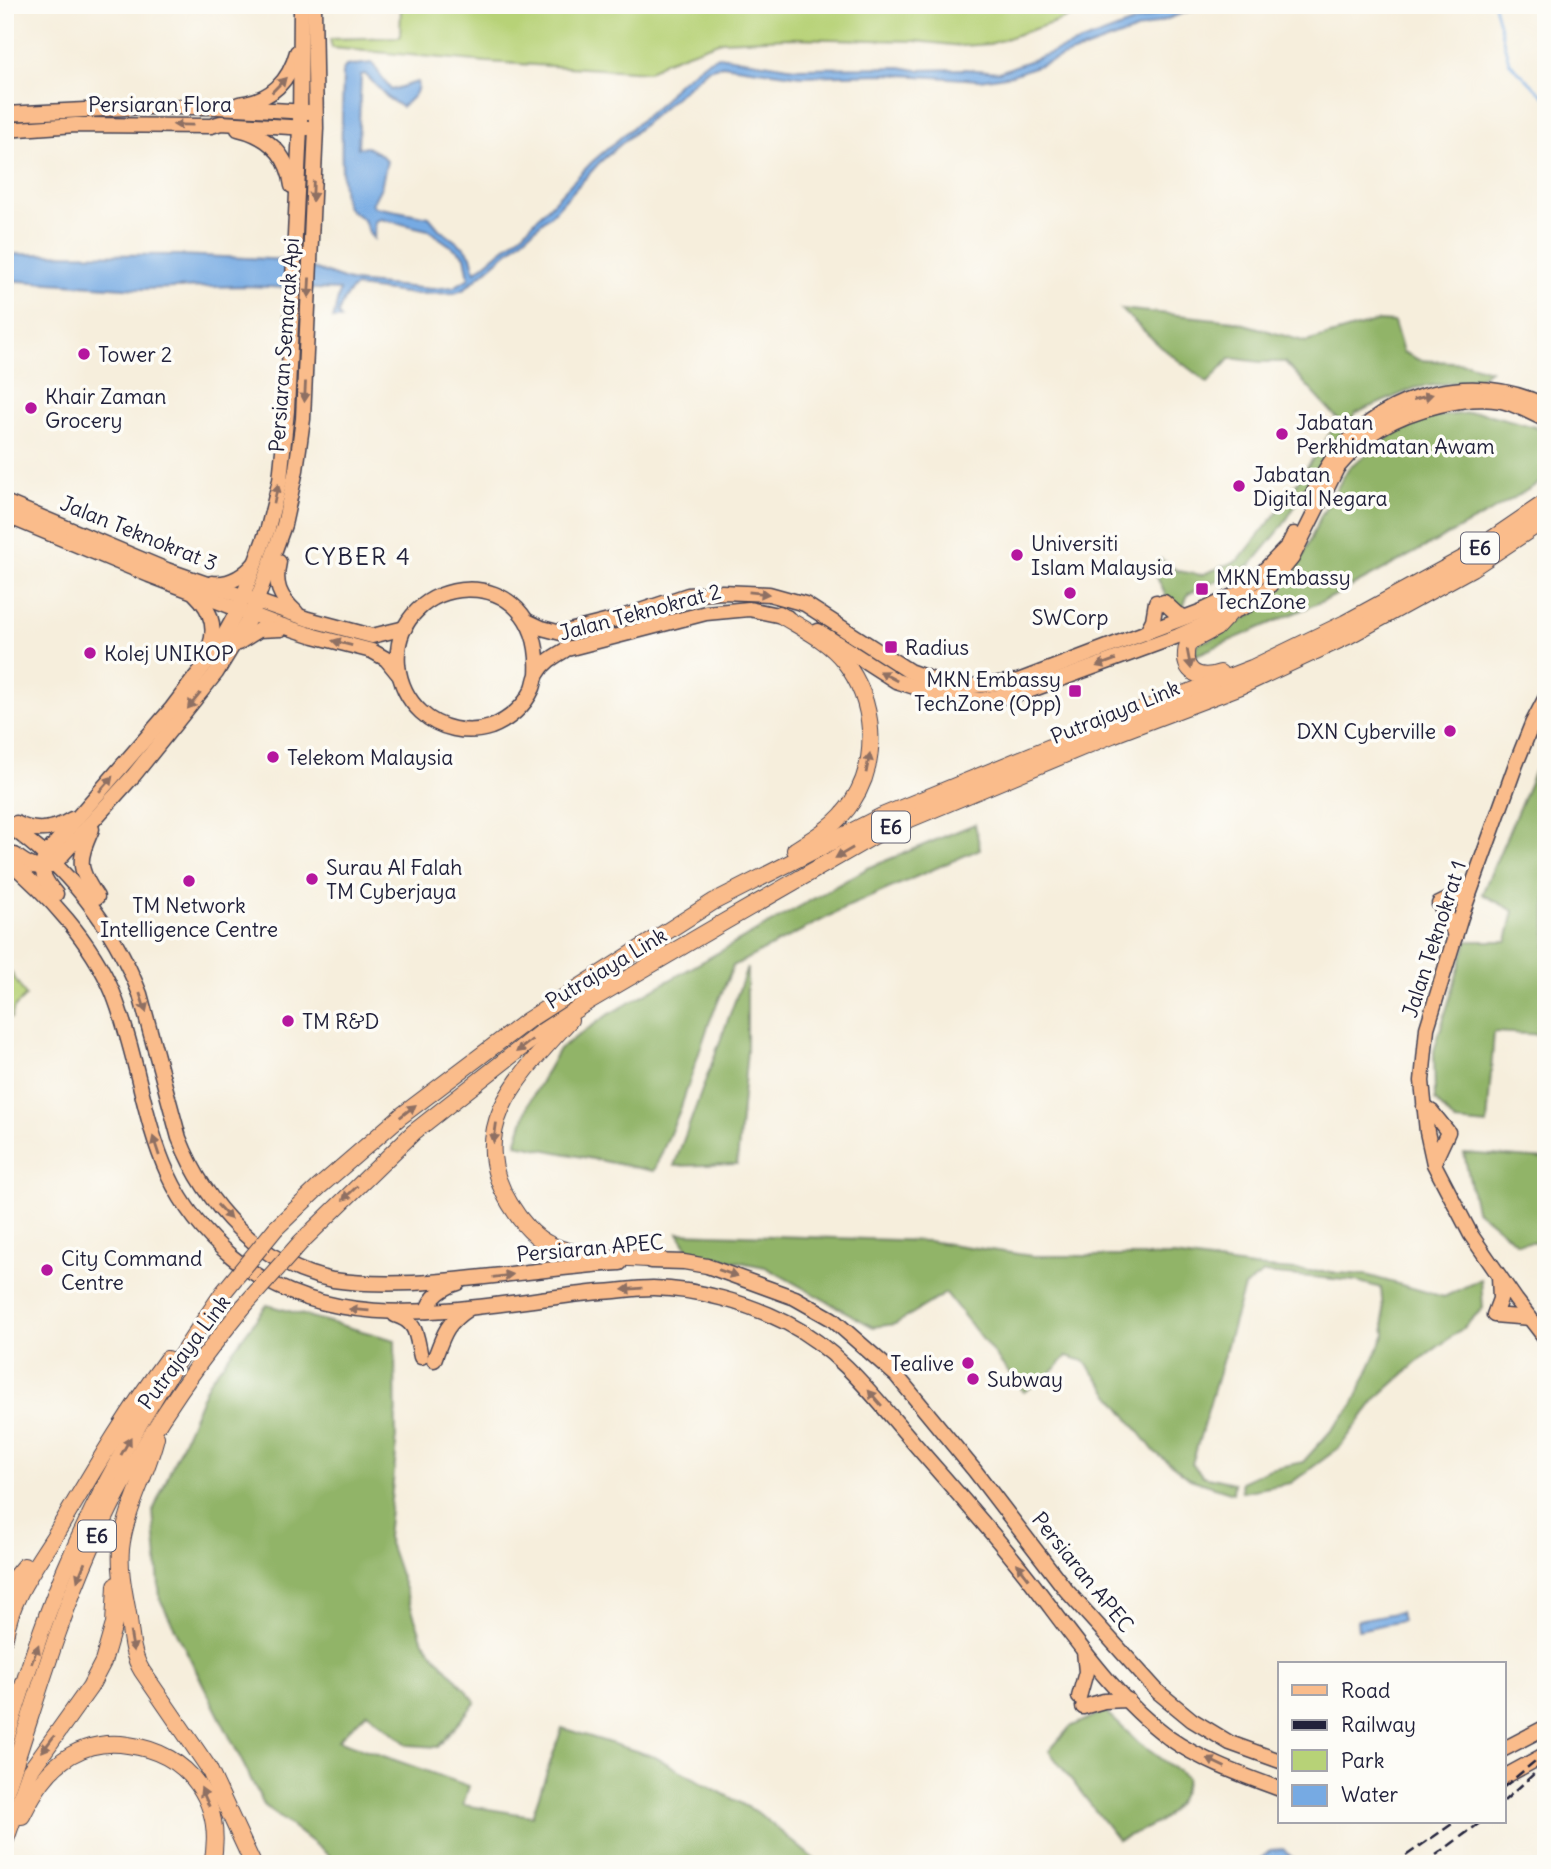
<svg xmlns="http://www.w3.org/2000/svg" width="1551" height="1869" font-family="Delius,sans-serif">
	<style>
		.green { fill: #b7d277; stroke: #6c7a59; stroke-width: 2 }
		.forest { fill: #91b468; stroke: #5a6b52; stroke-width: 2 }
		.water { fill: #76aae3; stroke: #4c668f; stroke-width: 2 }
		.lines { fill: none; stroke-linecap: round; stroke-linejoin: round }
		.stream { stroke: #76aae3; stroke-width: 2.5 }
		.major-casing { stroke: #424153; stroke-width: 17 }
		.highway-casing { stroke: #424153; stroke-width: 18 }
		.major { stroke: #fabc8b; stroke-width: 14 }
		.highway { stroke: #fabc8b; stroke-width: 16 }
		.rail { stroke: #22223b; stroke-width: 2.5; stroke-dasharray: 10 5; stroke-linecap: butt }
		.highway-bridge-casing { stroke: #424153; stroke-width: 18; stroke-linecap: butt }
		.highway-bridge { stroke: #fabc8b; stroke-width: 16 }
		.oneway { fill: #8e6f63 }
		.poi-dot { fill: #b5179e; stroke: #fdfcf7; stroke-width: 2.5 }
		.labels { text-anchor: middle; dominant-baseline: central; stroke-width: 7; stroke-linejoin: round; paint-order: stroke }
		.shield { fill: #fdfcf7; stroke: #646373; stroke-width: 2 }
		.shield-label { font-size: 19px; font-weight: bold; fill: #22223b }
		.street-label { font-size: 21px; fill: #22223b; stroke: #fdfcf7 }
		.poi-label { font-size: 21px; fill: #22223b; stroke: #fdfcf7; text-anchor: start }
		.quarter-label { font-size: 24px; letter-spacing: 2px; fill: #22223b; stroke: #fdfcf7 }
	</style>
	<rect width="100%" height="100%" fill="#fdfcf7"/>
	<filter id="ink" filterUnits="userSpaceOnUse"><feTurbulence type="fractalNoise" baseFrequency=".0143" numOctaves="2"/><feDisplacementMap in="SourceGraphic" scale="14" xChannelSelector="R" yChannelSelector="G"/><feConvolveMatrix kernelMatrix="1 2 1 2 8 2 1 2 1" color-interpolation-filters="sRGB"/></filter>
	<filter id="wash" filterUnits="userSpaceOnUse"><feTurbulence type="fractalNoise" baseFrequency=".00686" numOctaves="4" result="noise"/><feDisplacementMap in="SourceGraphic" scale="28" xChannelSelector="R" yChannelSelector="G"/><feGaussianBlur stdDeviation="1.57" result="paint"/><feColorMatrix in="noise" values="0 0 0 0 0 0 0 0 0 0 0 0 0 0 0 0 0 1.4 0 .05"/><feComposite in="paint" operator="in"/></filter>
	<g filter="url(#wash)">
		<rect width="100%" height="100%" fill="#f6eedc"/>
		<g class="green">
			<polygon points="401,5 1105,5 990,44 962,46 915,41 789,38 721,41 666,61 648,72 487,62 332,48 330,39 400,37"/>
			<polygon points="5,963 26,996 14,1008 11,1018 6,1017"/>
		</g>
		<g class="forest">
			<polygon points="1121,309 1234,321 1306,342 1378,321 1394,322 1403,352 1419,360 1467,363 1490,370 1477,379 1415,388 1356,413 1331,448 1282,527 1251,565 1188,594 1183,608 1168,601 1152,566 1161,559 1178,571 1201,575 1239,560 1275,515 1339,420 1285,362 1260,362 1230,358 1208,383 1161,347"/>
			<polygon points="1479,412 1535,427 1546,435 1546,479 1487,514 1332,597 1194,656 1198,643 1211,639 1256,612 1294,576 1321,516 1348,469 1413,419"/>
			<polygon points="1546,745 1546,1035 1494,1032 1487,1125 1455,1122 1435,1100 1434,1051 1467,941 1507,941 1514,911 1482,894"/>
			<polygon points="975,824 980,849 847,907 733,966 709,1023 680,1110 654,1171 516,1144 529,1103 559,1049 606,1016 868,868"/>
			<polygon points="747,968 747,1050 737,1164 674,1166"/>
			<polygon points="1464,1153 1546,1159 1546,1241 1517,1243 1476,1210"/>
			<polygon points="678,1233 928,1241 1032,1256 1174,1256 1253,1267 1366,1275 1444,1297 1481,1279 1483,1308 1463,1328 1416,1363 1376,1399 1340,1447 1291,1483 1242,1492 1241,1482 1270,1469 1303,1462 1352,1407 1385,1334 1381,1288 1356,1281 1264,1273 1244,1287 1192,1464 1203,1476 1234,1483 1233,1493 1190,1479 1155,1452 1084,1361 1067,1356 1049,1375 1024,1392 946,1293 895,1324 873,1327 765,1267 690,1252"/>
			<polygon points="267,1305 395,1340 396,1454 387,1537 423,1641 476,1702 438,1747 408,1745 367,1712 338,1740 469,1786 463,1805 532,1816 562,1728 655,1757 757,1812 820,1864 340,1864 264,1805 160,1599 153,1511 208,1383"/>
			<path d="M1105,1711l34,32 48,35c-10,42 -34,47 -69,62l-69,-89 21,-24z"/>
		</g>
		<g class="water">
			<path d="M1182,5h24l-194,70 -32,5 -95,-6 -84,2 -79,-11 -14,4 -108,93 -47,51 -90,77 -9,3 -40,1 -58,-7c-9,3 -15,19 -18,27l3,5h-8l7,-29 -95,-4 -105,3 -135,-9v-26l174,1 111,5 62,22 79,7 23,-2 15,-9 -4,-22 -37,-26 -47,-11 -6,2 -1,18c-6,-5 -6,-12 -10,-18 -5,-7 -12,-8 -17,-14 -9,-15 -4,-113 -4,-137l3,-4 26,-3 19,27 26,-8c3,12 -7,17 -15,25l-13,-8 -24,-25 -4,1 -3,73 9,-1 13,7 7,7 -6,26 -9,17 3,3 54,10 10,12 27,20 5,7 4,16 49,-40 68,-70 70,-60 14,-17 31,-24 12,-5 76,12 105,-1 17,3 48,-1 34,3z"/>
			<polygon points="1400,1612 1402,1621 1358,1630 1357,1620"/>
			<polygon points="1283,1849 1299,1864 1254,1864 1271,1850"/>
		</g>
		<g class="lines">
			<polyline class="stream" points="1494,5 1509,62 1546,98"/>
		</g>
	</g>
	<g filter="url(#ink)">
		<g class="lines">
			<defs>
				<g id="major">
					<path d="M239,104c32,-4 50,-22 58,-52"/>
					<polyline points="5,114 144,107 217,107 308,112"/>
					<path d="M238,129c30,7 50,26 54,57"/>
					<polyline points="5,130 76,125 211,126 221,123 308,128"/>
					<polyline points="5,502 167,570 308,619 372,636 405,628"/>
					<path d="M1309,503c8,-17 16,-36 29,-51 52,-61 135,-81 208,-46"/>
					<polyline points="5,515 149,575 274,623 314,636 372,651 386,659 399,675"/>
					<path d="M279,562c-5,22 0,35 17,50"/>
					<path d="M212,583c17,2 32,-7 43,-20"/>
					<path d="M195,594c18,17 23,39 11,60"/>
					<polyline points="1164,602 1177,614 1185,617"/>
					<polyline points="527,621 542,628 561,633 613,620 688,595 722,592 769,594 805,604 909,671 939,682 973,686 1018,681 1202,611 1245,590 1288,546 1294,534"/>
					<path d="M818,631l78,50 49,16 36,3 42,-7 155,-57 70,-31 18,-15 26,-32 45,-90c12,-14 27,-30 43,-40 30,-18 87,-34 121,-27 14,3 31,12 45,19"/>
					<polyline points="1146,633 1153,620 1156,602"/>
					<polyline points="238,643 259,630 281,629"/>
					<path d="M537,674c7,-120 -147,-102 -139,-9 2,18 9,34 23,47 18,17 46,23 70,15 18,-7 34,-21 42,-39 2,-5 2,-11 5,-15 7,-12 17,-17 29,-24l139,-36 43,-4 38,8"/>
					<polyline points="1546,697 1532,724 1516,764 1461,917 1427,1028 1422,1081 1427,1132 1434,1164 1471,1235 1516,1300 1546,1339"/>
					<path d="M5,823c63,44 107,100 135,171l39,144c26,66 81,128 154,142 27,4 53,4 80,3 69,-3 137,-16 207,-20"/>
					<path d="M16,823c19,10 37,8 56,-4"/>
					<path d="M92,829c-14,32 -15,38 5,68"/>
					<path d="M15,855c12,10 25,17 40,8l79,-88 82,-102 36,-59 32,-89 12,-55 7,-51 13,-291 -2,-123"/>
					<path d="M5,858c42,35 87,84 108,135 39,100 28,188 119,264 105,88 246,46 369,35 17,-1 35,-4 52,-4 46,1 94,15 134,35 53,27 88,75 126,119 38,44 77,87 113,133 43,55 86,121 143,163 33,23 73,37 111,51"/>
					<path d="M56,894c-11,-13 -18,-23 -10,-40l126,-146 44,-58 23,-42 29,-80 12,-48 7,-69 13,-284 1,-122"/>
					<polyline points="1455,937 1450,921 1439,904 1471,888"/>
					<polyline points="1424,1107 1432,1112 1448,1132 1434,1162"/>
					<polyline points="650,1261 684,1262 707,1266 795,1298 832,1319 896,1375 975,1471 1066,1590 1158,1692 1192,1720 1230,1743 1280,1761"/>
					<polyline points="1499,1276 1500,1299 1494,1315 1530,1318"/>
					<path d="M427,1311c3,-14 17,-24 31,-28"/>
					<path d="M395,1315c23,7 21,21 26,42"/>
					<path d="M434,1360c9,-24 12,-37 34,-51"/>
					<polyline points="1079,1697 1086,1672 1084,1651"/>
					<polyline points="1083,1707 1104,1701 1128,1700"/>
					<polyline points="1504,1749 1546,1727"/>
					<polyline points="1504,1777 1546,1754"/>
				</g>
				<g id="highway">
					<path d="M779,614c22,14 49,26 65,47 31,40 36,99 8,141 -14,22 -36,35 -57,48"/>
					<path d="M1220,673c-24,8 -40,-3 -32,-30l28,-15 13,-14"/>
					<path d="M570,1020c-49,54 -107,107 -60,184 9,15 24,34 41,41 31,14 76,12 110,15"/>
					<polyline points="276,1228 319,1187 401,1116 528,1020 713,902 882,816 1109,723 1252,668 1345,623 1464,558 1546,502"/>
					<polyline points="301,1242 414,1132 540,1033 589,1001 724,922 886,829 1112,735 1241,686 1348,636 1472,568 1546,519"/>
					<path d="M156,1437c-9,38 -31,73 -35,112 -2,23 4,47 8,70 2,18 3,36 13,52l66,96 45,97"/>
					<polyline points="5,1589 24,1566"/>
					<path d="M5,1637c6,-40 31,-71 52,-105 35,-59 69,-118 110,-173"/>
					<path d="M5,1742c20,-62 39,-126 66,-186 40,-92 94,-179 151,-262"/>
					<path d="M5,1794c28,-82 51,-167 86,-246 39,-88 92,-168 153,-242"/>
					<path d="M22,1816c12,-24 25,-47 49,-61 17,-10 38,-13 57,-10 62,8 97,58 84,119"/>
					<polyline points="5,1842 30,1771 90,1687 103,1662 114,1624 116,1585"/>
				</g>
			</defs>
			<use href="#major" class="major-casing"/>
			<use href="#highway" class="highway-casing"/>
			<use href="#major" class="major"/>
			<use href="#highway" class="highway"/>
			<g class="rail">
				<polyline points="1504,1787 1546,1752"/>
				<polyline points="1504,1801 1546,1763"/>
				<polyline points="1394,1864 1455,1822"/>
				<polyline points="1424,1864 1481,1822"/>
			</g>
			<defs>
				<g id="highway-bridge">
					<polyline points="222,1294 276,1228"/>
					<polyline points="244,1306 301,1242"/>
				</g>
			</defs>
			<use href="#highway-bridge" class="highway-bridge-casing"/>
			<use href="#highway-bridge" class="highway-bridge"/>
		</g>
		<defs><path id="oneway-solid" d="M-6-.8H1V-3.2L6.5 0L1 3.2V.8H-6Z" transform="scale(1.75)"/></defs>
		<g class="oneway">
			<use href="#oneway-solid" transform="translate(279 85) rotate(-46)"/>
			<use href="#oneway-solid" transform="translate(183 125) rotate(-179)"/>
			<use href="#oneway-solid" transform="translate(313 191) rotate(92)"/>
			<use href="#oneway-solid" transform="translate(309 288) rotate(93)"/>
			<use href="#oneway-solid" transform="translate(305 392) rotate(93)"/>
			<use href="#oneway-solid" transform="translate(1423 397) rotate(-15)"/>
			<use href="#oneway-solid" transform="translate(276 494) rotate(-78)"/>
			<use href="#oneway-solid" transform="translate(759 593) rotate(6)"/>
			<use href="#oneway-solid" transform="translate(342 643) rotate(-166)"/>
			<use href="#oneway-solid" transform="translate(1189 659) rotate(79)"/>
			<use href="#oneway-solid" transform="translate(1106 663) rotate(160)"/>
			<use href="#oneway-solid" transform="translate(888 676) rotate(-151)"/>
			<use href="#oneway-solid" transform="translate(194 701) rotate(129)"/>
			<use href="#oneway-solid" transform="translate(868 763) rotate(-79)"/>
			<use href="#oneway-solid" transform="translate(106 784) rotate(-49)"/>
			<use href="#oneway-solid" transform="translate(844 853) rotate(150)"/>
			<use href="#oneway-solid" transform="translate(143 1003) rotate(72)"/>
			<use href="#oneway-solid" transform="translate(524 1046) rotate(142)"/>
			<use href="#oneway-solid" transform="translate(408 1111) rotate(-38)"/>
			<use href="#oneway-solid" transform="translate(495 1133) rotate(98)"/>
			<use href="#oneway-solid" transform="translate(156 1146) rotate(-108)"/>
			<use href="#oneway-solid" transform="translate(350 1193) rotate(136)"/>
			<use href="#oneway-solid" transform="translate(224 1212) rotate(47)"/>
			<use href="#oneway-solid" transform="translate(728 1273) rotate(19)"/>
			<use href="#oneway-solid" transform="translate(503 1276) rotate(-7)"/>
			<use href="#oneway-solid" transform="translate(632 1289) rotate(175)"/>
			<use href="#oneway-solid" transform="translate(359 1310) rotate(-175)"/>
			<use href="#oneway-solid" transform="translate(875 1398) rotate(-131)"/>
			<use href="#oneway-solid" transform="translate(126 1446) rotate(-61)"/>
			<use href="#oneway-solid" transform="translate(1023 1571) rotate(-128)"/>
			<use href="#oneway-solid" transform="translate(81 1572) rotate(112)"/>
			<use href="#oneway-solid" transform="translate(132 1642) rotate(80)"/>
			<use href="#oneway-solid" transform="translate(35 1654) rotate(-70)"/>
			<use href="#oneway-solid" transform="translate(48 1744) rotate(127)"/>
			<use href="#oneway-solid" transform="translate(1216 1763) rotate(-154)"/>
			<use href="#oneway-solid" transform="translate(205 1797) rotate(-114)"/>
		</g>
	</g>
	<g class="poi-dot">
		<circle cx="84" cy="354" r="7"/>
		<circle cx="31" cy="408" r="7"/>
		<circle cx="1282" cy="434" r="7"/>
		<circle cx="1239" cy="486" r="7"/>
		<circle cx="1017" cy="555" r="7"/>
		<rect x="1195" y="582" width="14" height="14" rx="3.5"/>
		<circle cx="1070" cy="593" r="7"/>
		<rect x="884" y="640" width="14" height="14" rx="3.5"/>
		<circle cx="90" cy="653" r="7"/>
		<rect x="1068" y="684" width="14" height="14" rx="3.5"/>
		<circle cx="1450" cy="731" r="7"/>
		<circle cx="273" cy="757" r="7"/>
		<circle cx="312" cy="879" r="7"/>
		<circle cx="189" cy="881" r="7"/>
		<circle cx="288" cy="1021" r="7"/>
		<circle cx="47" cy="1270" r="7"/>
		<circle cx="968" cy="1363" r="7"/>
		<circle cx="973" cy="1379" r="7"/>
	</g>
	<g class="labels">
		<g class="shield">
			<rect x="1461" y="532.5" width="38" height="31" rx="5"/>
			<rect x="872" y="811.5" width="38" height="31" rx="5"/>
			<rect x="78" y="1520.5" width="38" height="31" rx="5"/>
		</g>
		<g class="shield-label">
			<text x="1480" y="548">E6</text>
			<text x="891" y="827">E6</text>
			<text x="97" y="1536">E6</text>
		</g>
		<g class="street-label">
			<text x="160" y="104">Persiaran Flora</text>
			<text transform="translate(284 345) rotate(-86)">Persiaran Semarak Api</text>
			<text transform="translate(139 533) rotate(22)">Jalan Teknokrat 3</text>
			<text transform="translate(640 612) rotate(-15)">Jalan Teknokrat 2</text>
			<text transform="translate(1115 712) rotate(-22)">Putrajaya Link</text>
			<text transform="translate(1434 939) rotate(-72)">Jalan Teknokrat 1</text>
			<text transform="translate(606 968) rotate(-31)">Putrajaya Link</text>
			<text transform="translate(590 1248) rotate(-5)">Persiaran APEC</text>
			<text transform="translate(184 1352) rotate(-53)">Putrajaya Link</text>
			<text transform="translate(1083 1572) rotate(51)">Persiaran APEC</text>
		</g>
		<g class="poi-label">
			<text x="98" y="354">Tower 2</text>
			<text x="45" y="396">Khair Zaman<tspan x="45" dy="24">Grocery</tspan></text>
			<text x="1296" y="422">Jabatan<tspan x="1296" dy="24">Perkhidmatan Awam</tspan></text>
			<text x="1253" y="474">Jabatan<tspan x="1253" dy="24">Digital Negara</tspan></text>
			<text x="1031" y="543">Universiti<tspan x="1031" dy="24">Islam Malaysia</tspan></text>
			<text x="1216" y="577">MKN Embassy<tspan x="1216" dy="24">TechZone</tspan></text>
			<text x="1070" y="617" text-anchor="middle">SWCorp</text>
			<text x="905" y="647">Radius</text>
			<text x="104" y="653">Kolej UNIKOP</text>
			<text x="1061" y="679" text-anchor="end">MKN Embassy<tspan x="1061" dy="24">TechZone (Opp)</tspan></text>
			<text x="1436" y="731" text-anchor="end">DXN Cyberville</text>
			<text x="287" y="757">Telekom Malaysia</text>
			<text x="326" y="867">Surau Al Falah<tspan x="326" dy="24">TM Cyberjaya</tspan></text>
			<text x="189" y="905" text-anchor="middle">TM Network<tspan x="189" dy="24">Intelligence Centre</tspan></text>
			<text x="302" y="1021">TM R&amp;D</text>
			<text x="61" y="1258">City Command<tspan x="61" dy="24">Centre</tspan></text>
			<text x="954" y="1363" text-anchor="end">Tealive</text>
			<text x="987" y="1379">Subway</text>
		</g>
		<g class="quarter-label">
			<text x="358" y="556">CYBER 4</text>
		</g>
	</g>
	<rect width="1551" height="1869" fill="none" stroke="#fdfcf7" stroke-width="28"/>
	<rect x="1278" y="1662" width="228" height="161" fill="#fdfcf7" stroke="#a5a5ac" stroke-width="2"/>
	<rect x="1292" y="1685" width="35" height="10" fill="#fabc8b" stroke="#a5a5ac" stroke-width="2"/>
	<text x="1341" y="1698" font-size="21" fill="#22223b">Road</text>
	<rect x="1292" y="1720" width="35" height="10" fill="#22223b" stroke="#a5a5ac" stroke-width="2"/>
	<text x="1341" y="1732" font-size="21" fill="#22223b">Railway</text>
	<rect x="1292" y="1750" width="35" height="21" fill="#b7d277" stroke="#a5a5ac" stroke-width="2"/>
	<text x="1341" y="1768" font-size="21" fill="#22223b">Park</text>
	<rect x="1292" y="1785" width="35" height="21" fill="#76aae3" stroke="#a5a5ac" stroke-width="2"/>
	<text x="1341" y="1802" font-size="21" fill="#22223b">Water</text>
</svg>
